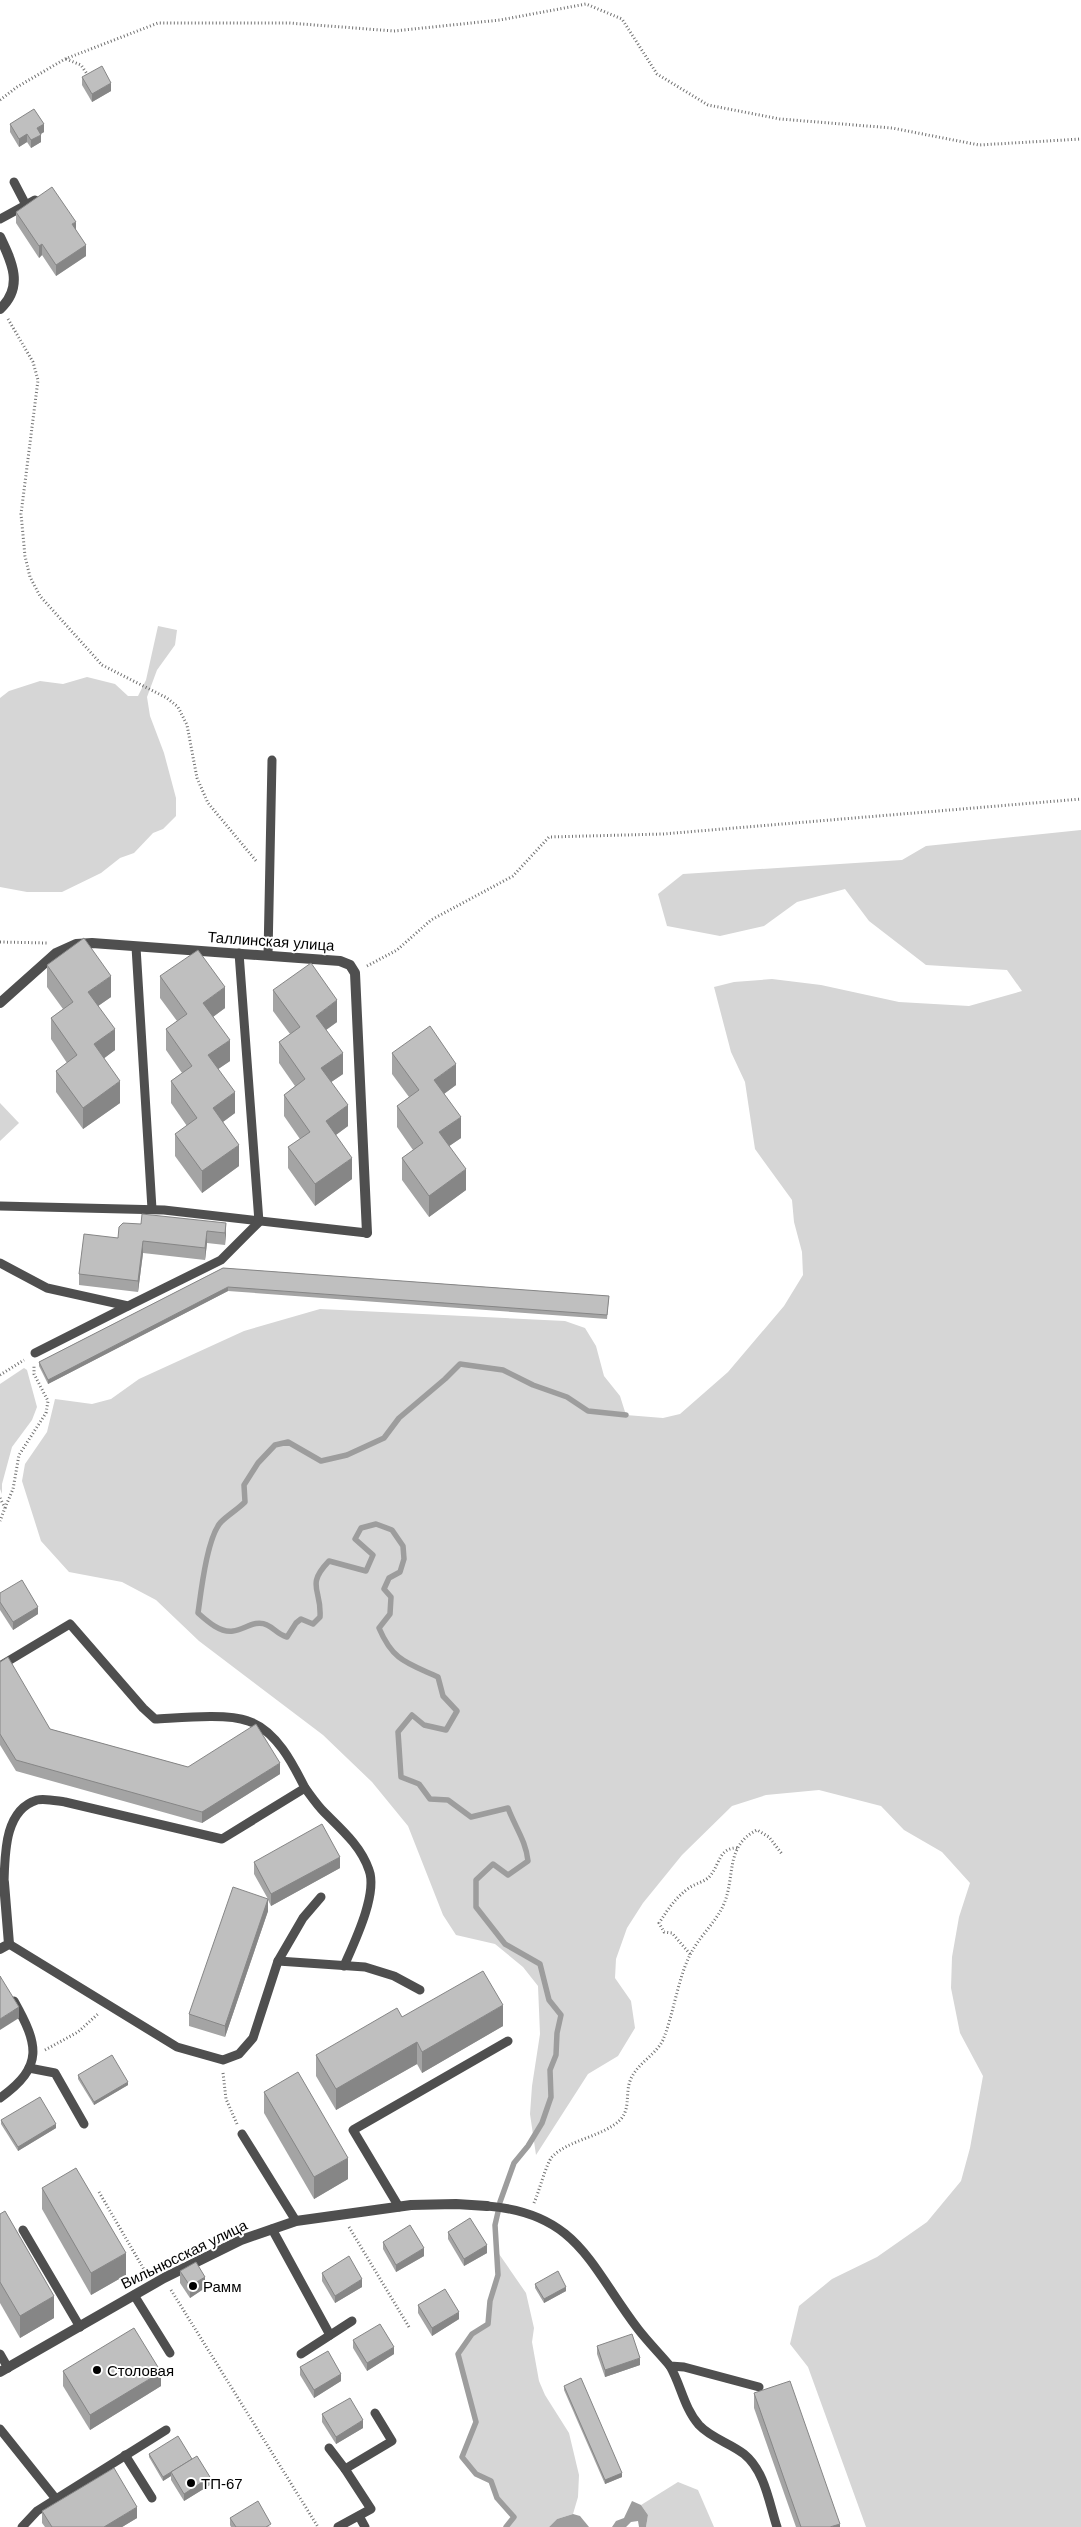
<svg xmlns="http://www.w3.org/2000/svg" width="1081" height="2527" font-family="Helvetica,sans-serif">
	<style>
		.green { fill: #d6d6d6 }
		.water { fill: #9d9d9d }
		.lines { fill: none; stroke-linecap: round; stroke-linejoin: round }
		.stream { stroke: #9d9d9d; stroke-width: 5.5 }
		.path { stroke: #717171; stroke-width: 3; stroke-dasharray: 1 2.5; stroke-linecap: butt }
		.service { stroke: #4f4f4f; stroke-width: 9 }
		.minor { stroke: #4f4f4f; stroke-width: 10 }
		.wall { fill: #a4a4a4 }
		.shaded-wall { fill: #868686 }
		.building { fill: #bfbfbf; stroke: #868686 }
		.poi-dot { fill: #000; stroke: #fff; stroke-width: 2 }
		.labels { text-anchor: middle; dominant-baseline: central; stroke-width: 4; stroke-linejoin: round; paint-order: stroke }
		.street-label { font-size: 15px; fill: #000; stroke: #fff }
		.poi-label { font-size: 15px; fill: #000; stroke: #fff; text-anchor: start }
	</style>
	<rect width="100%" height="100%" fill="#fff"/>
	<g class="green">
		<polygon points="158,626 177,630 175,645 157,670 147,697 150,716 164,753 176,798 176,816 163,829 153,833 134,853 120,858 101,873 62,892 27,892 0,887 0,698 9,691 40,681 63,684 87,677 115,684 128,696 138,696 146,680"/>
		<polygon points="1081,830 1081,2527 866,2527 808,2367 790,2344 799,2306 832,2279 877,2257 927,2222 961,2181 970,2148 983,2076 960,2033 951,1988 952,1957 959,1917 970,1883 942,1852 904,1830 881,1806 819,1790 766,1795 732,1806 682,1855 643,1903 627,1928 616,1959 615,1978 631,2001 635,2028 618,2056 588,2074 536,2155 530,2114 532,2086 540,2034 538,1986 523,1967 495,1944 456,1935 443,1915 408,1826 372,1782 323,1735 199,1641 156,1600 122,1582 69,1572 41,1541 22,1481 25,1464 47,1432 55,1399 92,1404 111,1399 139,1379 244,1331 320,1309 565,1321 585,1328 596,1346 604,1376 620,1396 626,1415 663,1418 680,1414 728,1372 784,1306 803,1275 802,1252 794,1222 792,1200 755,1149 745,1082 731,1052 714,987 734,982 772,979 821,985 899,1002 969,1006 1022,991 1007,970 926,965 869,921 845,889 797,902 764,926 720,936 667,926 658,894 683,874 902,860 926,846"/>
		<polygon points="0,1103 19,1123 0,1141"/>
		<polygon points="24,1368 27,1370 37,1407 32,1420 12,1447 2,1484 2,1494 0,1489 0,1384"/>
		<path d="M497,2251l29,42 8,35 -2,14 7,39 6,14 24,38 10,42 -1,22 -5,17 -16,5 -8,8h-43l8,-10 -17,-19 -6,-17 -15,-7 -14,-17 14,-35 -18,-68 14,-20 16,-10c2,-26 11,-47 9,-73z"/>
		<polygon points="678,2482 698,2490 714,2527 646,2527 648,2515 641,2505"/>
	</g>
	<g class="water">
		<polygon points="632,2501 641,2505 648,2515 646,2527 639,2527 638,2521 631,2522 626,2527 612,2527 616,2521 624,2518"/>
		<polygon points="573,2514 580,2516 589,2527 549,2527 557,2519"/>
	</g>
	<g class="lines">
		<g class="stream">
			<path d="M500,2202l14,-39 14,-17 14,-23 9,-26 -1,-27 6,-15 1,-22 4,-18 -12,-15 -9,-36 -35,-20 -29,-37v-27l17,-16 15,11 20,-14c-2,-20 -13,-34 -20,-53l-37,9 -23,-17 -18,-1 -11,-15 -18,-7 -3,-45 14,-17 12,10 22,5 11,-19 -14,-15 -5,-19c-31,-14 -45,-16 -59,-49l11,-14 1,-17 -7,-8 5,-11 11,-6 4,-13 -1,-13 -11,-16 -16,-6 -15,4 -6,11 18,16 -7,16 -37,-10c-24,25 -7,28 -9,56l-7,7 -12,-5 -5,4 -9,14c-10,-3 -13,-9 -20,-12 -12,-6 -23,5 -34,6 -13,2 -26,-10 -35,-18 3,-21 9,-76 23,-91 7,-7 17,-13 24,-20l-1,-17 14,-22 17,-18 13,-3 33,19 26,-6 37,-17 15,-20 46,-39 15,-15 43,6 30,15 34,12 21,14 38,4"/>
			<polyline points="498,2212 495,2225 498,2275 490,2301 488,2324 472,2334 458,2354 476,2422 462,2457 476,2474 491,2481 497,2498 514,2517 506,2527"/>
		</g>
		<g class="path">
			<polyline points="66,59 81,65 89,77"/>
			<polyline points="0,100 17,87 65,59 158,23 289,23 394,31 500,20 586,4 622,19 657,74 708,105 780,119 892,128 979,145 1081,139"/>
			<polyline points="8,319 33,362 38,380 21,514 25,556 30,577 40,596 102,665 167,698 178,707 187,725 197,778 208,803 257,862"/>
			<polyline points="0,942 47,943"/>
			<polyline points="367,966 397,950 431,920 513,876 549,837 663,834 1081,799"/>
			<polyline points="0,1375 24,1360"/>
			<polyline points="0,1498 5,1508 0,1521"/>
			<polyline points="5,1508 13,1489 19,1455 46,1413 48,1401 34,1374 34,1365"/>
			<path d="M690,1954l-18,-21 -8,-1 -5,-9c10,-15 16,-25 30,-35 7,-5 16,-6 21,-12 10,-12 9,-29 28,-28"/>
			<polyline points="45,2050 78,2032 99,2013"/>
			<polyline points="223,2073 226,2099 237,2124"/>
			<polyline points="99,2192 146,2273"/>
			<path d="M534,2203c5,-11 12,-39 18,-46 16,-17 49,-20 67,-36 12,-11 6,-26 11,-40 6,-17 25,-25 33,-41 11,-27 15,-63 28,-87 9,-17 24,-30 32,-47 13,-27 1,-60 34,-76l12,7 13,17"/>
			<polyline points="349,2227 409,2327"/>
			<polyline points="171,2290 318,2527"/>
		</g>
		<g class="service">
			<polyline points="14,182 26,205"/>
			<polyline points="0,219 35,200"/>
			<polyline points="136,947 152,1209"/>
			<polyline points="268,955 272,760"/>
			<polyline points="0,1206 164,1210 367,1233"/>
			<polyline points="0,1263 47,1288 128,1306 221,1260 259,1222 239,953"/>
			<polyline points="35,1353 128,1306"/>
			<path d="M0,1666l70,-42 73,84 12,11c23,-1 72,-6 93,2 28,9 45,43 57,67l-83,51 -157,-37c-8,-1 -20,-4 -28,-2 -33,10 -32,55 -33,83"/>
			<path d="M305,1788c6,8 12,17 19,24 17,17 37,34 45,58 9,24 -15,73 -25,96"/>
			<polyline points="9,1944 177,2047 223,2060 239,2054 253,2038 278,1961 303,1918 321,1897"/>
			<polyline points="278,1961 365,1967 394,1976 420,1990"/>
			<polyline points="29,2068 55,2073 84,2124"/>
			<path d="M0,2098c45,-32 38,-54 14,-97"/>
			<polyline points="242,2134 296,2221"/>
			<path d="M487,2206c91,7 103,60 151,123 10,13 22,25 32,37l14,1 75,20"/>
			<polyline points="399,2207 353,2130 508,2041"/>
			<polyline points="272,2229 330,2335"/>
			<polyline points="23,2230 80,2327"/>
			<polyline points="134,2295 170,2353"/>
			<polyline points="0,2354 8,2368"/>
			<polyline points="301,2354 352,2321"/>
			<path d="M670,2366c11,19 14,42 29,59 12,13 31,18 45,29 21,17 25,49 33,73"/>
			<polyline points="0,2429 56,2499"/>
			<polyline points="329,2448 345,2469"/>
			<polyline points="125,2455 152,2498"/>
			<polyline points="359,2516 365,2527"/>
			<polyline points="22,2527 37,2511 166,2430"/>
			<polyline points="338,2527 371,2509 345,2469 392,2441 375,2413"/>
		</g>
		<g class="minor">
			<path d="M0,237c12,25 24,50 0,72"/>
			<polyline points="0,1003 56,953 76,944 92,943 340,961 350,965 355,973 367,1233"/>
			<polyline points="0,1876 4,1883 9,1944 0,1949"/>
			<polyline points="0,2372 164,2278 241,2240 296,2221 411,2205 456,2204 487,2206"/>
		</g>
	</g>
	<g class="wall">
		<polygon points="82,77 111,91 92,102 82,85"/>
		<polygon points="10,124 44,132 41,134 41,142 31,148 27,142 19,147 10,132"/>
		<polygon points="16,212 76,230 86,256 56,276 42,255 39,258 16,223"/>
		<polygon points="47,965 111,997 98,1006 115,1050 104,1058 120,1103 83,1129 56,1092 56,1071 67,1063 51,1039 51,1018 63,1009 47,987"/>
		<polygon points="160,976 225,1008 213,1017 230,1061 218,1069 235,1113 223,1122 239,1166 202,1193 175,1156 175,1134 187,1126 171,1103 171,1081 182,1073 166,1050 166,1029 177,1021 160,998"/>
		<polygon points="273,990 337,1022 326,1030 343,1074 331,1082 348,1126 336,1135 352,1179 315,1206 288,1168 288,1147 300,1139 284,1116 284,1095 295,1086 279,1063 279,1042 290,1034 273,1011"/>
		<polygon points="392,1053 456,1085 444,1094 461,1138 449,1146 466,1190 429,1217 402,1180 402,1158 413,1150 397,1127 397,1106 409,1097 392,1074"/>
		<polygon points="226,1223 225,1245 207,1243 205,1260 143,1253 138,1292 79,1285 79,1274 118,1238 141,1224"/>
		<polygon points="223,1268 609,1296 607,1319 228,1291 48,1384 39,1366 39,1362"/>
		<polygon points="0,1593 38,1614 13,1630 0,1610"/>
		<polygon points="0,1662 50,1729 188,1767 280,1774 202,1823 16,1771 0,1745"/>
		<polygon points="254,1862 340,1868 271,1906 268,1900 268,1911 225,2037 189,2026 189,2014 268,1899 254,1874"/>
		<polygon points="402,2017 503,2026 422,2073 417,2064 336,2110 316,2076 316,2055"/>
		<polygon points="78,2075 128,2085 94,2105 78,2079"/>
		<polygon points="264,2092 348,2179 314,2199 264,2113"/>
		<polygon points="1,2120 56,2128 18,2151 1,2124"/>
		<polygon points="42,2188 126,2275 91,2295 42,2209"/>
		<polygon points="0,2214 54,2318 20,2338 0,2303"/>
		<polygon points="448,2232 487,2253 464,2266 448,2239"/>
		<polygon points="383,2242 424,2256 396,2272 383,2249"/>
		<polygon points="180,2271 205,2288 190,2298 180,2283"/>
		<polygon points="322,2273 362,2287 335,2303 322,2281"/>
		<polygon points="535,2284 566,2291 544,2303 535,2288"/>
		<polygon points="418,2305 459,2319 432,2336 418,2313"/>
		<polygon points="353,2340 394,2354 367,2371 353,2348"/>
		<polygon points="597,2346 640,2365 605,2377 597,2354"/>
		<polygon points="300,2367 341,2381 314,2398 300,2375"/>
		<polygon points="63,2371 161,2386 90,2430 63,2386"/>
		<polygon points="564,2386 622,2477 605,2484 564,2390"/>
		<polygon points="754,2393 840,2527 796,2527 754,2408"/>
		<polygon points="322,2414 363,2428 336,2444 322,2422"/>
		<polygon points="149,2454 192,2459 210,2485 184,2501 171,2480 171,2476 163,2481 149,2457"/>
		<polygon points="42,2511 137,2518 122,2527 45,2527 42,2523"/>
		<polygon points="230,2518 271,2527 231,2527 230,2525"/>
	</g>
	<g class="shaded-wall">
		<polygon points="111,83 111,91 92,102 92,94"/>
		<polygon points="44,124 44,132 37,136 37,128"/>
		<polygon points="27,134 27,142 19,147 19,139"/>
		<polygon points="41,135 41,142 31,148 31,140"/>
		<polygon points="76,222 76,233 72,224"/>
		<polygon points="42,244 42,255 39,258 39,246"/>
		<polygon points="86,245 86,256 56,276 56,265"/>
		<polygon points="111,976 111,997 88,1013 88,992"/>
		<polygon points="225,987 225,1008 203,1024 203,1003"/>
		<polygon points="337,1000 337,1022 316,1037 316,1016"/>
		<polygon points="115,1029 115,1050 94,1066 94,1044"/>
		<polygon points="230,1040 230,1061 208,1076 208,1055"/>
		<polygon points="343,1053 343,1074 321,1089 321,1068"/>
		<polygon points="456,1064 456,1085 434,1101 434,1080"/>
		<polygon points="120,1081 120,1103 83,1129 83,1108"/>
		<polygon points="235,1092 235,1113 213,1129 213,1108"/>
		<polygon points="348,1105 348,1126 326,1142 326,1121"/>
		<polygon points="461,1117 461,1138 439,1153 439,1132"/>
		<polygon points="239,1145 239,1166 202,1193 202,1171"/>
		<polygon points="352,1158 352,1179 315,1206 315,1184"/>
		<polygon points="466,1169 466,1190 429,1217 429,1196"/>
		<polygon points="226,1223 226,1235 225,1245 225,1233"/>
		<polygon points="207,1231 207,1243 205,1260 205,1248"/>
		<polygon points="143,1241 143,1253 138,1292 138,1281"/>
		<polygon points="228,1287 228,1291 48,1384 48,1380"/>
		<polygon points="38,1607 38,1614 13,1630 13,1622"/>
		<polygon points="280,1763 280,1774 202,1823 202,1812"/>
		<polygon points="340,1857 340,1868 271,1906 271,1894"/>
		<polygon points="268,1899 268,1911 225,2037 225,2026"/>
		<polygon points="503,2005 503,2026 422,2073 422,2052"/>
		<polygon points="19,2007 19,2018 0,2030 0,2019"/>
		<polygon points="417,2042 417,2064 336,2110 336,2089"/>
		<polygon points="128,2082 128,2085 94,2105 94,2102"/>
		<polygon points="56,2124 56,2128 18,2151 18,2147"/>
		<polygon points="348,2158 348,2179 314,2199 314,2177"/>
		<polygon points="487,2245 487,2253 464,2266 464,2259"/>
		<polygon points="424,2248 424,2256 396,2272 396,2265"/>
		<polygon points="126,2253 126,2275 91,2295 91,2273"/>
		<polygon points="205,2277 205,2288 190,2298 190,2286"/>
		<polygon points="362,2279 362,2287 335,2303 335,2296"/>
		<polygon points="566,2287 566,2291 544,2303 544,2299"/>
		<polygon points="54,2296 54,2318 20,2338 20,2316"/>
		<polygon points="459,2312 459,2319 432,2336 432,2328"/>
		<polygon points="394,2347 394,2354 367,2371 367,2363"/>
		<polygon points="640,2358 640,2365 605,2377 605,2370"/>
		<polygon points="161,2372 161,2386 90,2430 90,2415"/>
		<polygon points="341,2374 341,2381 314,2398 314,2390"/>
		<polygon points="363,2420 363,2428 336,2444 336,2437"/>
		<polygon points="192,2459 171,2472 171,2476 163,2481 163,2477"/>
		<polygon points="622,2473 622,2477 605,2484 605,2480"/>
		<polygon points="210,2477 210,2485 184,2501 184,2494"/>
		<polygon points="137,2507 137,2518 122,2527 104,2527"/>
		<polygon points="840,2524 840,2527 830,2527"/>
	</g>
	<g class="building">
		<polygon points="102,66 111,83 92,94 82,77"/>
		<polygon points="34,109 44,124 37,128 41,135 31,140 27,134 19,139 10,124"/>
		<polygon points="52,187 76,222 72,224 86,245 56,265 42,244 39,246 16,212"/>
		<polygon points="84,938 111,976 88,992 115,1029 94,1044 120,1081 83,1108 56,1071 77,1055 51,1018 73,1002 47,965"/>
		<polygon points="198,950 225,987 203,1003 230,1040 208,1055 235,1092 213,1108 239,1145 202,1171 175,1134 197,1118 171,1081 192,1066 166,1029 187,1014 160,976"/>
		<polygon points="311,963 337,1000 316,1016 343,1053 321,1068 348,1105 326,1121 352,1158 315,1184 288,1147 310,1132 284,1095 305,1079 279,1042 300,1027 273,990"/>
		<polygon points="430,1026 456,1064 434,1080 461,1117 439,1132 466,1169 429,1196 402,1158 423,1143 397,1106 419,1090 392,1053"/>
		<polygon points="142,1214 226,1223 225,1233 207,1231 205,1248 143,1241 138,1281 79,1274 84,1234 118,1238 119,1227 123,1223 141,1224"/>
		<polygon points="223,1268 609,1296 607,1315 228,1287 48,1380 39,1362"/>
		<polygon points="22,1580 38,1607 13,1622 0,1602 0,1593"/>
		<polygon points="8,1657 50,1729 188,1767 256,1724 280,1763 202,1812 16,1760 0,1734 0,1662"/>
		<polygon points="322,1824 340,1857 271,1894 254,1862"/>
		<polygon points="233,1887 268,1899 225,2026 189,2014"/>
		<polygon points="483,1971 503,2005 422,2052 417,2042 336,2089 316,2055 397,2008 402,2017"/>
		<polygon points="0,1976 19,2007 0,2019"/>
		<polygon points="112,2055 128,2082 94,2102 78,2075"/>
		<polygon points="298,2072 348,2158 314,2177 264,2092"/>
		<polygon points="40,2097 56,2124 18,2147 1,2120"/>
		<polygon points="76,2168 126,2253 91,2273 42,2188"/>
		<polygon points="5,2211 54,2296 20,2316 0,2282 0,2214"/>
		<polygon points="470,2218 487,2245 464,2259 448,2232"/>
		<polygon points="410,2225 424,2248 396,2265 383,2242"/>
		<polygon points="349,2256 362,2279 335,2296 322,2273"/>
		<polygon points="196,2262 205,2277 190,2286 180,2271"/>
		<polygon points="558,2271 566,2287 544,2299 535,2284"/>
		<polygon points="445,2289 459,2312 432,2328 418,2305"/>
		<polygon points="380,2324 394,2347 367,2363 353,2340"/>
		<polygon points="134,2328 161,2372 90,2415 63,2371"/>
		<polygon points="632,2334 640,2358 605,2370 597,2346"/>
		<polygon points="328,2351 341,2374 314,2390 300,2367"/>
		<polygon points="581,2378 622,2473 605,2480 564,2386"/>
		<polygon points="790,2381 840,2524 830,2527 801,2527 754,2393"/>
		<polygon points="350,2398 363,2420 336,2437 322,2414"/>
		<polygon points="178,2436 192,2459 163,2477 149,2454"/>
		<polygon points="197,2456 210,2477 184,2494 171,2472"/>
		<polygon points="114,2468 137,2507 104,2527 52,2527 42,2511"/>
		<polygon points="258,2501 271,2524 266,2527 236,2527 230,2518"/>
	</g>
	<g class="poi-dot">
		<circle cx="193" cy="2286" r="5"/>
		<circle cx="97" cy="2370" r="5"/>
		<circle cx="191" cy="2483" r="5"/>
	</g>
	<g class="labels">
		<g class="street-label">
			<text transform="translate(271 941) rotate(4)">Таллинская улица</text>
			<text transform="translate(184 2254) rotate(-26)">Вильнюсская улица</text>
		</g>
		<g class="poi-label">
			<text x="203" y="2286">Рамм</text>
			<text x="107" y="2370">Столовая</text>
			<text x="201" y="2483">ТП-67</text>
		</g>
	</g>
</svg>
